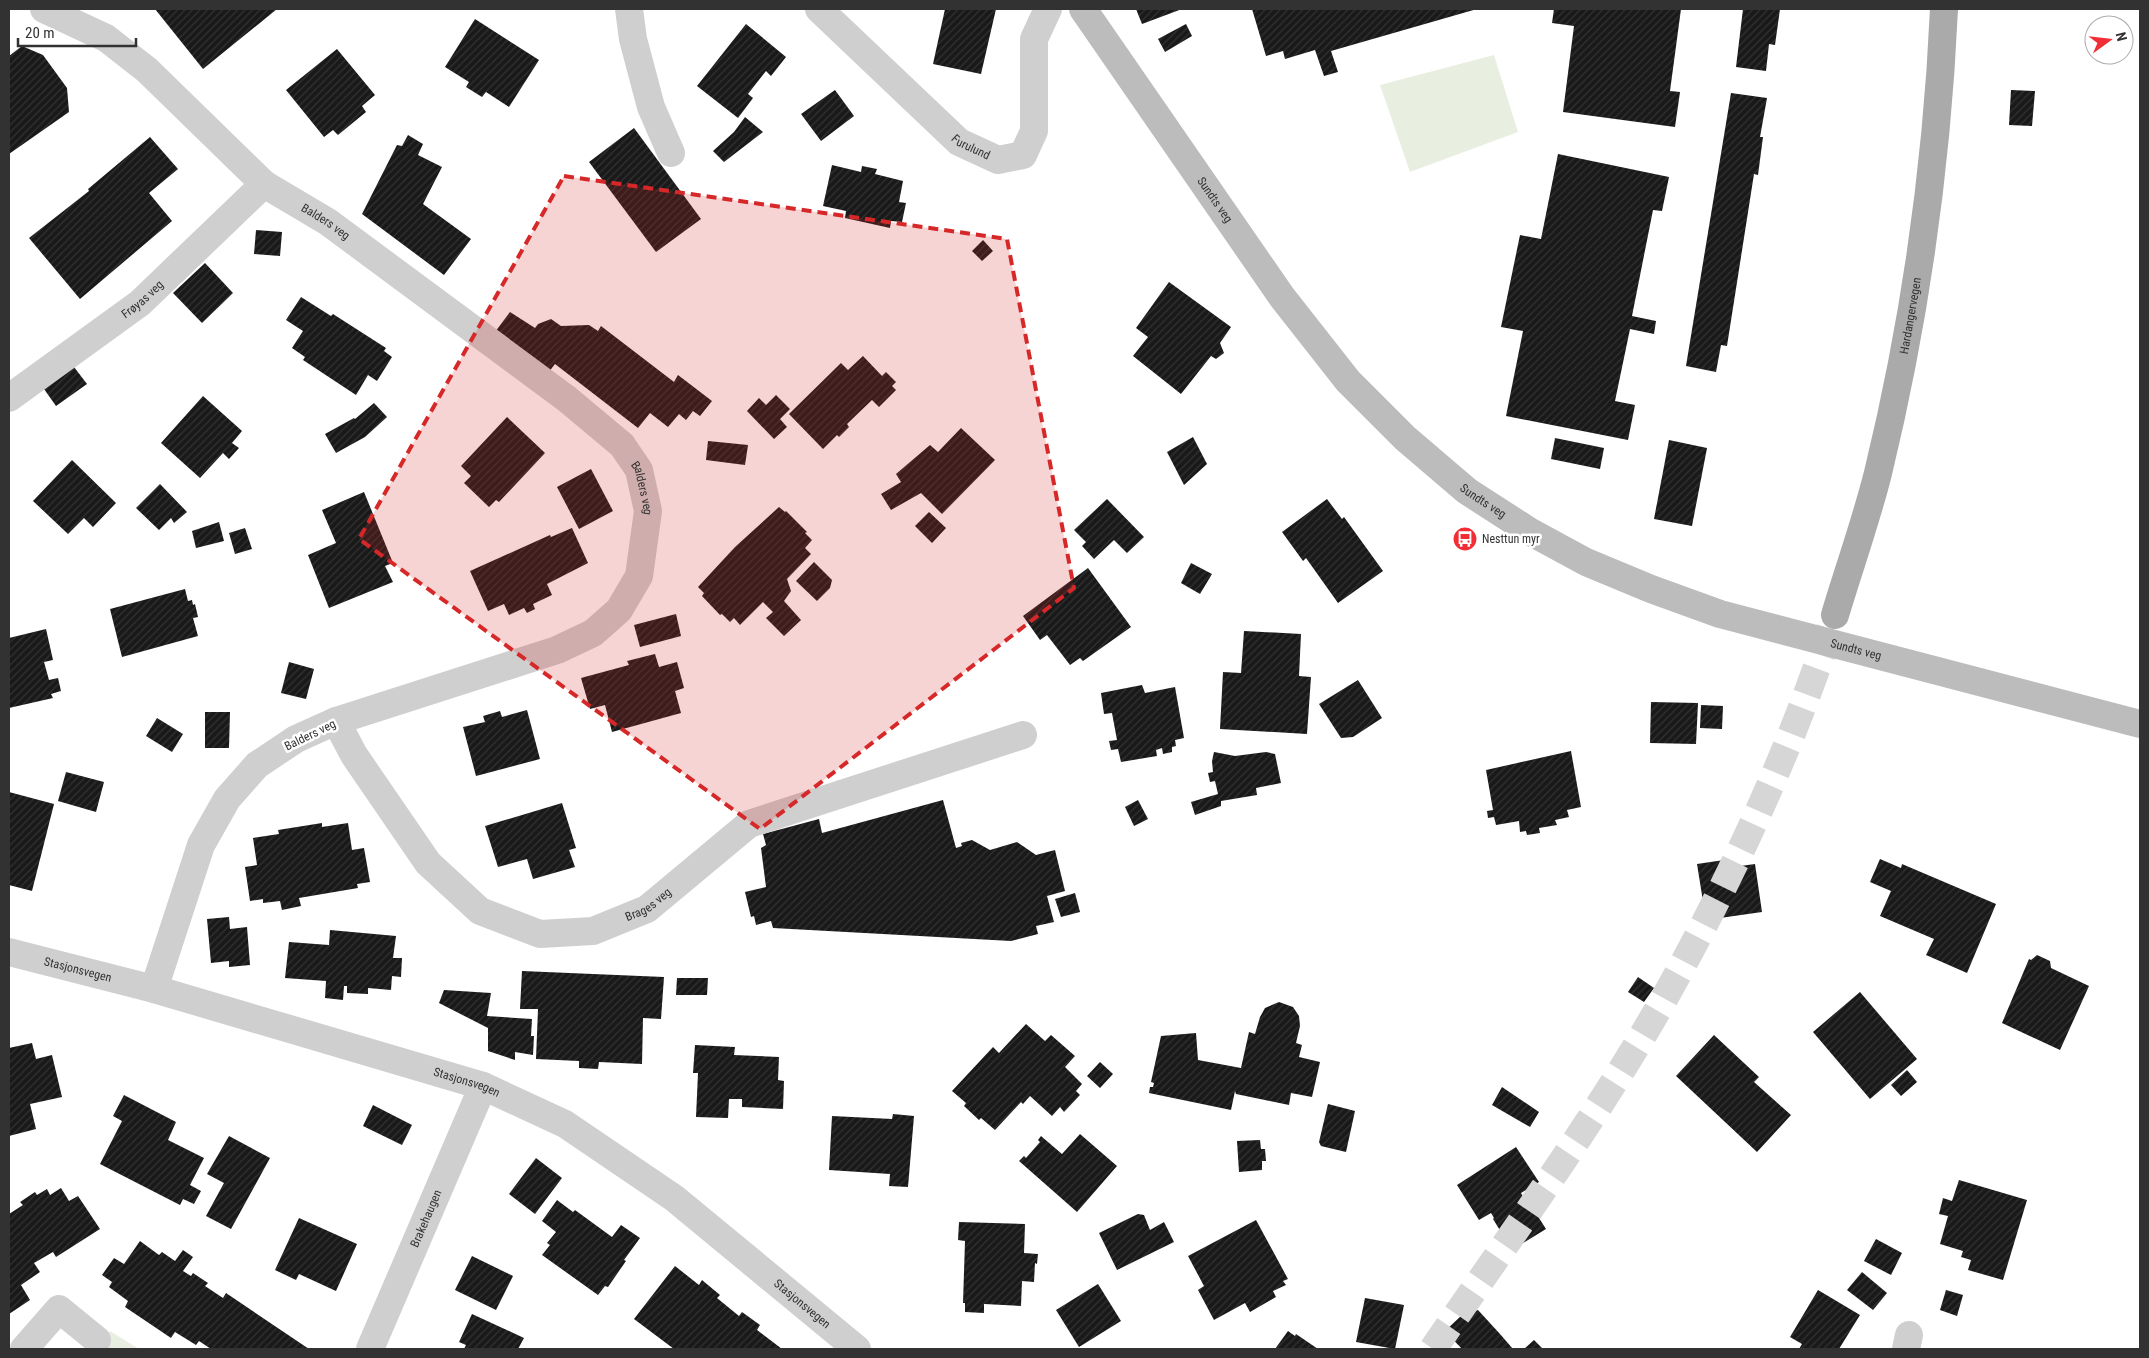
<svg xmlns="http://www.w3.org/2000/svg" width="2149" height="1358" font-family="'Roboto Condensed',sans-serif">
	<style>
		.green { fill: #e8efe0 }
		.building { fill: url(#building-hatch) }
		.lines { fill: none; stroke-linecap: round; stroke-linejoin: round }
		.primary-tunnel { stroke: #d6d6d6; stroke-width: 28; stroke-dasharray: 28 14; stroke-linecap: butt }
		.street { stroke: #cfcfcf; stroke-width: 28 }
		.secondary { stroke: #bcbcbc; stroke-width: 28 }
		.primary { stroke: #aaa; stroke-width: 28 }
		.marked { fill: #d62828; fill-opacity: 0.2; stroke: #d62828; stroke-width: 4; stroke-dasharray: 10 6; stroke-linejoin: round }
		.labels { text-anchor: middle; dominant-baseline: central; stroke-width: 5; stroke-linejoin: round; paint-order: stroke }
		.street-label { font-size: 12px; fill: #323232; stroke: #fff }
		.poi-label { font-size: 12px; fill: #323232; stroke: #fff; text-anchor: start }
	</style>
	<defs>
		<pattern id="building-hatch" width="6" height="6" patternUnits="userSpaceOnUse" patternTransform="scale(1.25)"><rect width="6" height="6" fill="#191919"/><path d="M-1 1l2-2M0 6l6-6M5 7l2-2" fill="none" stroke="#323232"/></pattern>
	</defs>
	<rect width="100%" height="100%" fill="#fff"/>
	<g class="green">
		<polygon points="1494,55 1518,132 1410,172 1380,85"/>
		<polygon points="110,1331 139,1349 100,1349"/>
	</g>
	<g class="building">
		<polygon points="155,9 277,9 203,69"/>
		<polygon points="945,9 996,9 981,74 933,64"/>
		<polygon points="1136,9 1182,9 1142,24"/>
		<polygon points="1252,9 1477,9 1331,51 1338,72 1324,76 1315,50 1285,59 1283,51 1266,56"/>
		<polygon points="1554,9 1681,9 1670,91 1680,92 1675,127 1563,112 1574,26 1552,23"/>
		<polygon points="1743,9 1780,9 1775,45 1769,44 1766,71 1736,67"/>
		<polygon points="475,19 539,60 509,107 486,92 482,97 466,87 469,82 445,67"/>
		<polygon points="746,24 786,57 771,76 766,71 748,94 753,98 738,118 697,86"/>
		<polygon points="1186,24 1192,36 1165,52 1158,39"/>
		<polygon points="22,46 43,55 67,88 69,112 9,154 9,56"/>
		<polygon points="337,49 375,95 362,106 366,112 338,135 333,130 324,137 286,90"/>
		<polygon points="835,90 854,116 821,141 801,114"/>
		<polygon points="2011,90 2035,91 2032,126 2009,125"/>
		<polygon points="1731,93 1767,98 1760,137 1763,137 1758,175 1754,174 1727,346 1721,345 1716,372 1686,366"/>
		<polygon points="745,117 763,132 724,162 713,151 734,132"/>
		<polygon points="634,128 701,219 656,252 589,162"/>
		<polygon points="408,135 423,144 418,155 442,167 423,204 471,239 444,275 362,214 397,145 402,146"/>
		<polygon points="150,137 178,169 149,193 172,221 80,299 29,238 89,191 88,189"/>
		<polygon points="1558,154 1669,177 1662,211 1653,210 1632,316 1656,321 1654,334 1630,329 1615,401 1635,405 1628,440 1506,416 1523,331 1501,327 1520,235 1541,239"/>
		<polygon points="832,165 861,172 862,166 877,169 875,174 903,181 899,202 906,203 902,222 891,221 890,228 845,218 846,211 823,206"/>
		<polygon points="256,230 282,232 280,256 254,254"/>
		<polygon points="983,240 993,251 982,261 972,251"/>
		<polygon points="205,263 233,293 202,323 173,293"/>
		<polygon points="1169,282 1231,327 1220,343 1224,353 1216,359 1211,356 1181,394 1133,356 1148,337 1136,328"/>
		<polygon points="301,297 331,316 333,314 386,348 384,351 392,357 377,381 368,375 356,395 303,360 305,357 292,348 303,331 286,320"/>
		<polygon points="510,312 535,328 538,324 551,319 561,326 589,325 598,331 601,326 674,382 678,375 712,401 700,416 693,411 686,420 679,414 668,427 650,413 638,428 555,364 548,373 495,332"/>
		<polygon points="863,356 882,376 886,372 896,382 892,386 896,390 879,407 872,400 847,424 849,427 839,437 837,435 823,449 789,414 841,363 848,370"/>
		<polygon points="74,367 87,384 56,406 44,389"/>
		<polygon points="776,395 790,409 780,419 787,427 774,439 747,411 759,398 766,405"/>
		<polygon points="203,396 242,431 232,443 239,448 229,459 223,453 200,478 161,443"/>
		<polygon points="374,403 387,417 365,437 336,453 325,434 354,418 355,419"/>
		<polygon points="507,417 545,453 499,502 496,500 489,507 464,483 471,476 461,466"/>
		<polygon points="961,428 995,460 942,514 921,493 891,510 881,494 901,482 896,474 930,445 938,452"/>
		<polygon points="1193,437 1207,464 1184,485 1167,452"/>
		<polygon points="1555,438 1604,448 1600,469 1551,459"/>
		<polygon points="1669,440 1707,448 1692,526 1654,519"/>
		<polygon points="708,441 748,445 745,465 706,460"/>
		<polygon points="72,460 116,503 93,527 84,518 68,534 33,501"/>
		<polygon points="591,469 613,511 579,529 557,487"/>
		<polygon points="160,484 187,512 174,523 171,518 159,530 136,508"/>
		<polygon points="364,492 393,563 385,566 393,582 329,608 308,555 336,543 322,510"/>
		<polygon points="1107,499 1144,537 1127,553 1114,540 1094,559 1082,546 1086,542 1074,530"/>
		<polygon points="1327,499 1342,519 1344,517 1383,571 1338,603 1306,558 1303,561 1282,532"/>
		<polygon points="779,507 785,512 786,511 807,532 805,533 812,540 805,548 811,554 787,579 791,591 784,601 801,620 784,636 766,618 773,612 763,602 740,625 734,618 730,622 722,614 720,615 702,596 704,593 698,587 735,547"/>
		<polygon points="929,512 946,528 932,543 915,526"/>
		<polygon points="219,522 224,541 196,548 192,531"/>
		<polygon points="245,528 252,549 235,554 229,533"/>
		<polygon points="572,528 588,563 547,584 552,595 533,604 535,609 527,613 524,608 509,615 504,604 488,611 470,571 550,535 551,537"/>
		<polygon points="814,562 832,580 830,588 817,601 796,581"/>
		<polygon points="1191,563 1212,574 1200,594 1181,583"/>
		<polygon points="1088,568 1131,627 1083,661 1080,658 1070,665 1047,635 1040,640 1023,616"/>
		<polygon points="185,589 188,601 192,600 193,605 195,604 198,617 193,618 198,636 122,657 110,609"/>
		<polygon points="676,614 681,636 640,647 634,625"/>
		<polygon points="46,629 53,660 44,662 49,680 58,678 61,691 51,694 53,698 9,708 9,638"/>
		<polygon points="1244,631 1301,634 1299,676 1311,677 1307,734 1220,729 1223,672 1241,673"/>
		<polygon points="655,654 659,667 677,662 684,688 675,691 681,713 612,732 605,705 590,709 581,678 629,665 627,661"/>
		<polygon points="289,662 314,669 306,699 281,693"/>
		<polygon points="1358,680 1382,718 1353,737 1341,738 1319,704"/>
		<polygon points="1142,685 1145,693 1175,687 1184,738 1175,740 1176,746 1172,747 1172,752 1163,754 1162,748 1156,750 1157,756 1121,762 1118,749 1111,750 1109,741 1117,740 1112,713 1104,714 1101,693"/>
		<polygon points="1651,702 1698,703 1696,744 1650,743"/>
		<polygon points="1701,705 1723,706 1722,729 1700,728"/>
		<polygon points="527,710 540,759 476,776 463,727 485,722 483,716 500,711 502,717"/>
		<polygon points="205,712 230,712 229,748 205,748"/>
		<polygon points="157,718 183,734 172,752 146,736"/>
		<polygon points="1571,751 1581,807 1567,810 1569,817 1555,820 1557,825 1539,828 1540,833 1527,835 1526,831 1520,832 1519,821 1496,825 1494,817 1488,818 1487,811 1493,810 1486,770"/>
		<polygon points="1214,752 1235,756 1266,752 1275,754 1281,783 1256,788 1257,795 1221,801 1221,806 1195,815 1191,802 1218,794 1215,781 1210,782 1208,773 1213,772 1212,761"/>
		<polygon points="66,772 104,782 96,812 58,801"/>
		<polygon points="9,792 54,804 32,891 9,885"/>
		<polygon points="943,800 956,848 962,846 961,843 972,840 990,850 1017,842 1036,855 1055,850 1065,891 1047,896 1054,922 1036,926 1038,934 1011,941 773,928 771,921 756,925 754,916 751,917 745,892 766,887 761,848 766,845 763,834 819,819 822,833"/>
		<polygon points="1138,800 1148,819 1134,826 1125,807"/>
		<polygon points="562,803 576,848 569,850 575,867 533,879 527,859 498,867 485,826"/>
		<polygon points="322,823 322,827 348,823 352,850 364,848 370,882 357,884 358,888 299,898 301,906 282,910 280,901 263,903 263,899 250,901 245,867 257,865 253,838 279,834 278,830"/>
		<polygon points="1880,859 1901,868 1902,864 1996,904 1967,973 1926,955 1934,939 1880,916 1891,891 1870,882"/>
		<polygon points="1724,860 1726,868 1755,864 1762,912 1706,920 1697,864"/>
		<polygon points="1075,893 1080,912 1061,917 1055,899"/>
		<polygon points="229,917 230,929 247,927 250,965 229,967 229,961 211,963 207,919"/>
		<polygon points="330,930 396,936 393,958 402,958 401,977 392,976 391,990 368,988 368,994 347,993 347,986 344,986 343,1000 325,998 326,981 285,978 289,942 329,945"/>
		<polygon points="2037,955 2050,961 2051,968 2089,986 2060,1050 2002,1023 2029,959 2031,960"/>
		<polygon points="522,971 664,977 661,1019 643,1018 642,1064 599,1062 598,1069 579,1068 579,1061 536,1059 538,1009 520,1009"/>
		<polygon points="1638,977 1654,988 1644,1002 1628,992"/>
		<polygon points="677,978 708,978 707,995 676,995"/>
		<polygon points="444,990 491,993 487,1016 532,1019 531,1036 534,1036 533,1055 515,1052 515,1060 488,1051 488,1028 439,1003"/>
		<polygon points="1860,992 1917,1059 1870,1099 1813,1032"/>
		<polygon points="1279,1002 1293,1007 1299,1016 1300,1026 1296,1043 1302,1045 1299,1057 1320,1062 1312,1097 1291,1093 1289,1105 1236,1094 1235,1091 1231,1110 1149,1093 1150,1087 1153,1087 1154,1083 1151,1082 1161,1036 1196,1033 1198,1060 1241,1068 1249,1032 1255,1034 1260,1017 1265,1008"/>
		<polygon points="1026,1024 1045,1041 1051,1035 1075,1056 1065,1067 1082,1084 1076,1091 1080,1095 1064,1112 1060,1107 1052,1116 1030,1096 1023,1104 1021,1102 995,1130 981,1118 979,1120 964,1106 966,1103 952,1091 993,1047 999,1053"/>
		<polygon points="1714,1035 1759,1077 1754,1082 1791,1115 1757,1152 1676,1076"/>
		<polygon points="32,1043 36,1059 52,1055 62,1097 30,1104 36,1129 9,1136 9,1048"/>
		<polygon points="695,1045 735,1047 734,1055 779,1057 778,1080 784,1081 783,1109 742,1107 742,1099 729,1099 728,1118 696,1117 698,1073 693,1073"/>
		<polygon points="1100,1062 1113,1074 1100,1088 1087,1076"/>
		<polygon points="1907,1070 1917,1082 1901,1096 1891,1085"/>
		<polygon points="1502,1087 1539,1112 1530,1127 1492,1105"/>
		<polygon points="124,1095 176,1122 168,1140 204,1158 190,1185 201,1191 194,1204 183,1199 180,1205 100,1164 122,1121 113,1116"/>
		<polygon points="1328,1104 1355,1111 1346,1152 1321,1146 1319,1142"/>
		<polygon points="373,1105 412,1125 402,1145 363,1126"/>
		<polygon points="893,1114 914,1116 908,1187 889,1186 890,1174 829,1170 832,1116 892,1119"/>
		<polygon points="1080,1134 1117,1166 1077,1212 1019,1161 1024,1156 1026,1158 1040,1142 1038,1140 1041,1136 1062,1154"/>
		<polygon points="229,1136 270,1158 231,1229 206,1216 224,1183 207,1174"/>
		<polygon points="1260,1140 1261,1149 1265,1149 1266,1161 1262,1161 1262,1170 1239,1172 1237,1141"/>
		<polygon points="1516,1147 1539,1182 1521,1193 1525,1200 1527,1199 1546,1229 1512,1250 1493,1219 1494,1218 1491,1213 1479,1220 1457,1185"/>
		<polygon points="536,1158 562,1178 535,1214 509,1194"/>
		<polygon points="1959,1180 2027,1200 2003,1280 1968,1270 1971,1260 1961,1257 1963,1251 1940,1244 1948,1216 1939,1214 1943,1198 1952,1201"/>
		<polygon points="61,1188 69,1201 78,1196 100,1229 56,1257 53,1252 34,1263 40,1272 21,1285 30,1300 9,1314 9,1214 23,1205 20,1202 35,1192 37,1195 47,1189 50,1195"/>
		<polygon points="557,1200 573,1212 575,1210 612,1237 621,1225 640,1238 624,1260 626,1261 608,1287 605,1286 598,1295 542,1255 550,1245 547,1243 556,1232 542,1221"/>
		<polygon points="1138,1214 1144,1215 1150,1230 1164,1222 1174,1242 1117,1270 1099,1233"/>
		<polygon points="299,1218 357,1244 336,1291 299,1274 296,1280 275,1270"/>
		<polygon points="1256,1220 1288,1279 1283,1281 1286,1285 1273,1291 1276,1297 1250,1312 1245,1303 1214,1320 1198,1290 1204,1286 1188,1256"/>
		<polygon points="959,1222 1025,1224 1024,1253 1038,1254 1037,1264 1035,1263 1034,1282 1022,1281 1021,1306 984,1304 984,1313 965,1312 965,1303 963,1303 965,1241 958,1240"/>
		<polygon points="1876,1239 1902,1253 1891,1275 1864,1261"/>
		<polygon points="140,1241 159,1255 162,1252 175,1261 183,1250 193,1257 183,1271 191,1276 193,1273 208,1283 205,1286 223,1298 226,1293 309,1349 211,1349 199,1341 196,1345 175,1332 171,1338 125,1307 128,1301 109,1287 112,1282 102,1275 114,1258 124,1264"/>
		<polygon points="472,1256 513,1276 496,1310 455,1290"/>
		<polygon points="675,1266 699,1285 702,1280 720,1295 717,1298 739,1316 742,1312 760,1325 757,1330 782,1349 674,1349 634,1319"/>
		<polygon points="1862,1272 1887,1293 1873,1310 1847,1290"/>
		<polygon points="1098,1284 1121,1321 1079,1347 1056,1310"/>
		<polygon points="1818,1290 1860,1315 1839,1349 1799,1349 1802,1344 1790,1337"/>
		<polygon points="1946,1290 1963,1295 1957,1316 1940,1310"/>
		<polygon points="1365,1298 1404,1305 1395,1349 1356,1342"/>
		<polygon points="1478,1310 1500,1334 1513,1349 1462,1349 1445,1331 1462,1315"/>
		<polygon points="472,1314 524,1338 518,1349 464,1349 466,1345 459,1342"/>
		<polygon points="1288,1331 1295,1336 1296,1334 1318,1349 1275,1349"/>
		<polygon points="1534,1340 1543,1349 1524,1349"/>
	</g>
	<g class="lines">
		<path class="primary-tunnel" d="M1433,1349c79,-115 162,-229 231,-350 68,-122 126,-247 169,-379"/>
		<g class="street">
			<path id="s1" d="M44,9l62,29 41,32 117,114 64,38 239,177 55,46 17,25 9,41 -9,65 -20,34 -26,23 -36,17 -221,71 -40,18 -39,26 -30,34 -26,46 -47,144"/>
			<polyline points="629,9 633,39 651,107 671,153"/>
			<path id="s2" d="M819,9l140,133 39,18 25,-5 11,-24v-92l14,-30"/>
			<path id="s3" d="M9,398l131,-95 124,-119"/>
			<path id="s4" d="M336,721l18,34 74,108 52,48 60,23 53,-3 54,-22 102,-85 274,-89"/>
			<path id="s5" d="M9,952l145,37 329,97 82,38 109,74 183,151"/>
			<polyline points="24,1349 59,1309 97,1340"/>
			<path id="s6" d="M370,1349l113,-263"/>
			<polyline points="1906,1349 1909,1335"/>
		</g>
		<path class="secondary" id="s7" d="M1083,9l199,288 66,84 57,57 62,53 62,40 57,31 65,27 69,25 420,110"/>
		<path class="primary" id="s8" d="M1835,615c14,-47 31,-94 43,-142 37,-152 59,-308 66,-464"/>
	</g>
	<path class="marked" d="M564,176l443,63 67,349 -314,241 -401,-290z"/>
	<defs>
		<symbol id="bus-disc" viewBox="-11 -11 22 22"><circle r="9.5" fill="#f12d36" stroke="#fff"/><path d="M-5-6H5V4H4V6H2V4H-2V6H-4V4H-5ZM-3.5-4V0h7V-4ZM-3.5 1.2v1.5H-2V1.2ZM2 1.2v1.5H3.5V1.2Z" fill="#fff"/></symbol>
	</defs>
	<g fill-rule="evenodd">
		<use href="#bus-disc" x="1451" y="525" width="28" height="28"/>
	</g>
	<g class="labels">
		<g class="street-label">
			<text stroke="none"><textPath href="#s2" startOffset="206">Furulund</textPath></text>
			<text stroke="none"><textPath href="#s7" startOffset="232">Sundts veg</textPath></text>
			<text stroke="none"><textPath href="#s1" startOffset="356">Balders veg</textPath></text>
			<text stroke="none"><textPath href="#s3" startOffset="166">Frøyas veg</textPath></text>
			<text stroke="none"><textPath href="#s8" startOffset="309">Hardangervegen</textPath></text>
			<text stroke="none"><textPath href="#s1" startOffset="776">Balders veg</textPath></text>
			<text stroke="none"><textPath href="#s7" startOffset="638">Sundts veg</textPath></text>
			<text stroke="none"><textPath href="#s7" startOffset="1042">Sundts veg</textPath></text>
			<text transform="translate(310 735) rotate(-26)">Balders veg</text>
			<text stroke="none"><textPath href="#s4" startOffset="419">Brages veg</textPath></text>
			<text stroke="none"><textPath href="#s5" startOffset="71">Stasjonsvegen</textPath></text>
			<text stroke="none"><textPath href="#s5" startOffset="476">Stasjonsvegen</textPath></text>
			<text stroke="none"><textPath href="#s6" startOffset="142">Brakehaugen</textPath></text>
			<text stroke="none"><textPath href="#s5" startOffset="881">Stasjonsvegen</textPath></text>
		</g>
		<g class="poi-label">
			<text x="1482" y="539">Nesttun myr</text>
		</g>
	</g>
	<rect width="2149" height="1358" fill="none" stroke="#323232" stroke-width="20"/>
	<g transform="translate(2109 40) rotate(75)"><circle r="24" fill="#ffffff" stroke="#adadad"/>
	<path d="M0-4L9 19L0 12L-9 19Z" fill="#f12d36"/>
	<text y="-8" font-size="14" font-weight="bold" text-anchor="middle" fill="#323232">N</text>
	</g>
	<path d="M18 38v8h118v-8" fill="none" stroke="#323232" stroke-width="2.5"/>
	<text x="25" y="38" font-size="15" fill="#323232" stroke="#ffffff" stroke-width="4" paint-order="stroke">20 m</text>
</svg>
